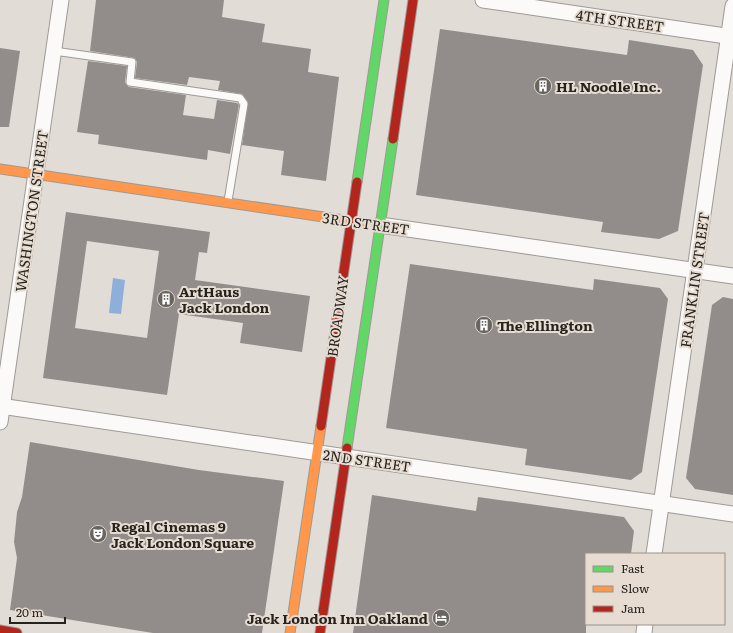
<svg xmlns="http://www.w3.org/2000/svg" width="733" height="633" font-family="Literata,serif">
	<style>
		.water { fill: #8eafd9 }
		.building { fill: #928d8b; fill-rule: evenodd }
		.lines { fill: none; stroke-linecap: round; stroke-linejoin: round }
		.lane-casing { stroke: #9e9a96; stroke-width: 9 }
		.street-casing { stroke: #9e9a96; stroke-width: 17 }
		.fast-casing { stroke: #9e9a96; stroke-width: 11 }
		.slow-casing { stroke: #9e9a96; stroke-width: 11 }
		.jam-casing { stroke: #9e9a96; stroke-width: 11 }
		.lane { stroke: #fbfaf9; stroke-width: 7 }
		.street { stroke: #fbfaf9; stroke-width: 15 }
		.fast { stroke: #63d668; stroke-width: 9 }
		.slow { stroke: #ff974d; stroke-width: 9 }
		.jam { stroke: #b3261e; stroke-width: 9 }
		.labels { text-anchor: middle; dominant-baseline: central; stroke-width: 4; stroke-linejoin: round; paint-order: stroke }
		.street-label { font-size: 14px; fill: #26231f; stroke: #e6dcd2 }
		.poi-label { font-size: 14px; font-weight: bold; fill: #26231f; stroke: #e6dcd2; text-anchor: start }
	</style>
	<rect width="100%" height="100%" fill="#e2dcd7"/>
	<polygon class="water" points="113,278 125,280 121,314 109,313"/>
	<g class="building">
		<polygon points="96,0 224,0 222,17 265,24 262,42 311,49 308,72 339,77 326,181 281,175 284,151 242,145 248,102 242,94 218,90 220,81 189,77 187,85 135,78 137,62 135,58 90,51"/>
		<polygon points="440,29 627,55 629,40 693,50 703,65 678,231 659,239 601,232 603,222 416,195"/>
		<polygon points="0,48 20,51 9,127 0,127"/>
		<polygon points="88,61 127,66 125,82 126,84 129,87 186,95 183,115 214,119 217,100 237,103 239,105 230,154 208,150 207,160 98,144 99,135 77,132"/>
		<path d="M66,212l144,20 -3,21 -8,-1 -4,28 115,16 -8,56 -62,-9 3,-20 -64,-9 -12,81 -124,-17zM87,241l72,10 -12,87 -72,-10z"/>
		<polygon points="410,264 593,290 594,279 660,288 668,299 642,472 631,480 525,465 527,449 386,428"/>
		<polygon points="723,297 733,299 733,495 695,489 686,478 712,305"/>
		<polygon points="30,442 199,470 284,481 262,633 153,633 10,610 17,558 14,542 17,512 22,497"/>
		<polygon points="372,495 476,511 478,497 624,517 634,531 631,554 586,554 586,633 353,633"/>
	</g>
	<g class="lines">
		<defs>
			<polyline id="lane" points="54,51 132,62 130,82 240,98 244,104 228,201"/>
			<g id="street">
				<polyline points="483,0 733,37"/>
				<polyline points="380,225 733,276"/>
				<polyline points="0,406 733,514"/>
				<polyline points="0,422 61,0"/>
				<polyline points="654,554 733,6"/>
				<polyline points="644,633 645,624"/>
			</g>
			<g id="fast">
				<polyline points="357,182 384,0"/>
				<polyline points="347,448 393,139"/>
			</g>
			<g id="slow">
				<polyline points="0,169 364,223"/>
				<polyline points="290,633 321,426"/>
			</g>
			<g id="jam">
				<polyline points="393,139 413,0"/>
				<polyline points="321,426 357,182"/>
				<polyline points="0,630 17,633"/>
				<polyline points="320,633 347,448"/>
			</g>
		</defs>
		<use href="#lane" class="lane-casing"/>
		<use href="#street" class="street-casing"/>
		<use href="#fast" class="fast-casing"/>
		<use href="#slow" class="slow-casing"/>
		<use href="#jam" class="jam-casing"/>
		<use href="#lane" class="lane"/>
		<use href="#street" class="street"/>
		<use href="#fast" class="fast"/>
		<use href="#slow" class="slow"/>
		<use href="#jam" class="jam"/>
	</g>
	<defs>
		<symbol id="building-disc" viewBox="-11 -11 22 22"><circle r="9.5" fill="#68645f" stroke="#e6dcd2"/><path d="M-4-6H4V6H1V3H-1V6H-4ZM-2.5-4.3h1.7v1.8h-1.7ZM.8-4.3h1.7v1.8H.8ZM-2.5-1h1.7V.8h-1.7ZM.8-1h1.7V.8H.8Z" fill="#fff"/></symbol>
		<symbol id="theatre-disc" viewBox="-11 -11 22 22"><circle r="9.5" fill="#68645f" stroke="#e6dcd2"/><path d="M-5-5.5Q0-4 5-5.5V0Q5 5 0 6Q-5 5-5 0ZM-3.3-2.5H-1v1.5H-3.3ZM1-2.5H3.3v1.5H1ZM-2.8 1Q0 5.5 2.8 1Z" fill="#fff"/></symbol>
		<symbol id="hotel-disc" viewBox="-11 -11 22 22"><circle r="9.5" fill="#68645f" stroke="#e6dcd2"/><path d="M-6-4.5h1.5V1H6V5H4.5V3h-9V5H-6ZM-4 0a1.8 1.8 0 1 1 3.6 0ZM.5 0V-2.5h3Q6-2.5 6 0Z" fill="#fff"/></symbol>
	</defs>
	<g fill-rule="evenodd">
		<use href="#building-disc" x="533" y="76" width="20" height="20"/>
		<use href="#building-disc" x="156" y="289" width="20" height="20"/>
		<use href="#building-disc" x="474" y="315" width="20" height="20"/>
		<use href="#theatre-disc" x="88" y="524" width="20" height="20"/>
		<use href="#hotel-disc" x="431" y="608" width="20" height="20"/>
	</g>
	<g class="labels">
		<g class="street-label">
			<text transform="translate(620 20) rotate(8)">4TH STREET</text>
			<text transform="translate(31 211) rotate(-82)">WASHINGTON STREET</text>
			<text transform="translate(366 223) rotate(8)">3RD STREET</text>
			<text transform="translate(694 280) rotate(-82)">FRANKLIN STREET</text>
			<text transform="translate(337 316) rotate(-82)">BROADWAY</text>
			<text transform="translate(367 460) rotate(8)">2ND STREET</text>
		</g>
		<g class="poi-label">
			<text x="556" y="86">HL Noodle Inc.</text>
			<text x="179" y="291">ArtHaus<tspan x="179" dy="16">Jack London</tspan></text>
			<text x="497" y="325">The Ellington</text>
			<text x="111" y="526">Regal Cinemas 9<tspan x="111" dy="16">Jack London Square</tspan></text>
			<text x="428" y="618" text-anchor="end">Jack London Inn Oakland</text>
		</g>
	</g>
	<rect x="585" y="553" width="140" height="72" fill="#e6dcd2" stroke="#99928a"/>
	<rect x="593" y="566" width="20" height="6" fill="#63d668" stroke="#99928a"/>
	<text x="621" y="573" font-size="12" fill="#26231f">Fast</text>
	<rect x="593" y="586" width="20" height="6" fill="#ff974d" stroke="#99928a"/>
	<text x="621" y="593" font-size="12" fill="#26231f">Slow</text>
	<rect x="593" y="606" width="20" height="6" fill="#b3261e" stroke="#99928a"/>
	<text x="621" y="613" font-size="12" fill="#26231f">Jam</text>
	<path d="M10 617v6h55v-6" fill="none" stroke="#26231f" stroke-width="2"/>
	<text x="16" y="617" font-size="12" fill="#26231f" stroke="#e6dcd2" stroke-width="3" paint-order="stroke">20 m</text>
</svg>
